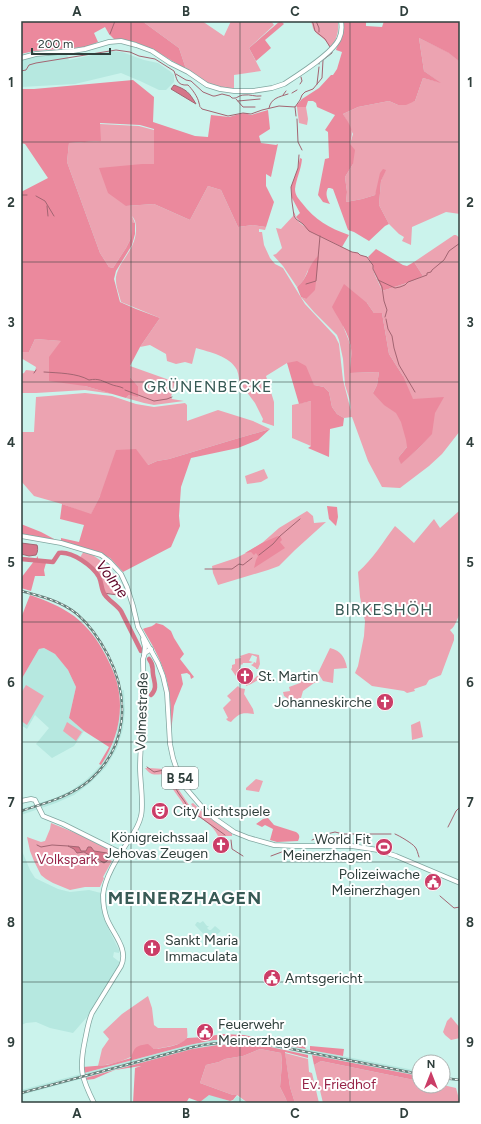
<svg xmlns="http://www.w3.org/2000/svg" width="481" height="1124" font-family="Figtree,sans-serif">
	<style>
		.built { fill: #b6e8e0 }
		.green { fill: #eca3b1; fill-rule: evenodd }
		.forest { fill: #eb899d }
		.water { fill: #d57589; stroke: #a36572 }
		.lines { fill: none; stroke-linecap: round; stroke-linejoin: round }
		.stream { stroke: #a36572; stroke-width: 1 }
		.river { stroke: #d57589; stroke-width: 4.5 }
		.major-casing { stroke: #81a7a1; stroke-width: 5.5 }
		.major { stroke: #fff; stroke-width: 4 }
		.rail-casing { stroke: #68817c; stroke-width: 2.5 }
		.rail { stroke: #fff; stroke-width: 1; stroke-dasharray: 3; stroke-linecap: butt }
		.grid { fill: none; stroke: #2f3f3c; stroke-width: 1; stroke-opacity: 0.55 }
		.labels { text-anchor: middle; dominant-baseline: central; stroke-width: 4; stroke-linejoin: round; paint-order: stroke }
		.shield { fill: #fff; stroke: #6d7976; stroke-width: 1 }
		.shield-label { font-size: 13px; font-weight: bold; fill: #2f3f3c }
		.poi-label { font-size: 14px; fill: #2f3f3c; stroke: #fff; text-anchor: start }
		.street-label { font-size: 14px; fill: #2f3f3c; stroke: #fff }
		.park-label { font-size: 14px; fill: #972448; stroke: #fff }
		.water-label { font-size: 15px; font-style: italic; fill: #5c0124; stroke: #fff }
		.quarter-label { font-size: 16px; letter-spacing: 1px; fill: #375a55; stroke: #fff }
		.district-label { font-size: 18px; font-weight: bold; letter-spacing: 1px; fill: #375a55; stroke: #fff }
		.neatline { fill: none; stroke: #2f3f3c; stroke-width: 1.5 }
		.grid-label { font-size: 13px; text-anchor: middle; font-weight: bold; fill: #2f3f3c }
	</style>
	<rect width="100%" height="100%" fill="#cbf3ec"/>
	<g class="built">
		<polygon points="112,51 122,52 144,60 158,63 171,72 174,75 174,82 166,90 159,90 140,81 121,73 75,84 21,87 21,60 33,56 66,52 69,60"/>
		<polygon points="44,648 55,654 68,670 76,687 69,718 84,731 74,746 52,758 36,744 49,728 35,715 27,729 21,725 21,680 39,649"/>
		<polygon points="124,690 125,710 123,729 117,748 106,767 90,783 74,795 56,803 21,815 21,809 55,798 72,790 87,779 101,765 111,748 115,739 119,720 120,701 119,691"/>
		<polygon points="21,840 22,851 30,870 35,878 58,889 70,892 89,890 101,893 101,906 104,919 110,932 119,950 119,953 114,952 113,957 121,963 120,966 87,1017 73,1033 50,1028 36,1022 26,1023 21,1025"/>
		<polygon points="203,921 207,926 209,926 207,928 209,930 211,930 215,926 221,931 210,941 195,925 197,922 198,922 200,923"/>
		<polygon points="226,1039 252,1040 276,1043 419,1071 419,1076 266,1046 242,1044 228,1044 205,1047 192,1049 21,1095 21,1090 189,1045 214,1040"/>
		<polygon points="209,1094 232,1102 237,1096 247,1103 199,1103"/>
	</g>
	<g class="green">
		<polygon points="142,21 202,21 224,36 231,21 271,21 274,25 249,48 261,71 234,75 234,89 221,88 208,84 186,69 179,48"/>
		<path d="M310,21h28c1,9 -1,20 -8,27 -4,-11 -12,-11 -16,-18 -2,-3 -1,-6 -4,-9z"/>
		<polygon points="419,38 450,53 460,62 460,214 446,212 412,227 411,245 402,241 404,237 399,234 389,224 379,205 381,181 385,170 375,195 362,199 346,202 347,192 345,177 353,164 350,144 353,134 343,114 358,107 389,101 398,105 415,101 423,78 439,82 424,71"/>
		<polygon points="297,107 306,107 308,119 307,125 299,123"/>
		<path d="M100,124l39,2 15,4v34h-12l-16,42 28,-2 36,16 18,-34 13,4 17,37 15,-2 13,2 -1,3 -6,-1v3h3l2,13 6,13 5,6 8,4 3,5 19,31 30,32 4,8 4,36 8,31 -1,-10 -5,-16 -2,-26 -4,-19 -2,-5 -23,-23 -13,-15 5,2 2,-29c-3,7 -5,13 -11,17l-14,-21 -10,-11 3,-1 6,-6 -6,-20 5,1 13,-14c5,14 44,29 58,37l6,1 2,2 7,2 5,7 1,1c-1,8 7,18 9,26l31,-10 10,-5 -9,-14 40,-27h2l4,3v193l-18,23 -13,12 -29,22 -18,-1 -14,-26 -16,-44 -8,1 -7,-4 -5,-7 -3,-15 -5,-5 -10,-2 -27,-22 -21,13 8,26v24l-12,-4 1,-3 -8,-16 -12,-16 -3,-1c-1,-5 -1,-11 -3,-16 -7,-14 -28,-18 -41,-22l-4,16 -7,-2 -9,2 -9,-3 -1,-7 -16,-9 -10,2 20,-29 -39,-16c-2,-8 -6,-18 -5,-25 3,-17 19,-26 20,-46 0,-7 0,-10 -4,-15l3,7 -3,-1 -1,16 -5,10 -13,20 -4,-1 -9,-14 -33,-91 2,-19 31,-2zM367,303l7,10h8l7,41 14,22 -30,17 4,-8 2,-13 -29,1 1,-25 -2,-7 -6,-15zM432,433l-13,15 -18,15 -3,-5 9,-11z"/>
		<polygon points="35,339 62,341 85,386 113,394 85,390 36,393 21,393 21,374 24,373 26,370 35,371 36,367 21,358 21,352 29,352"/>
		<polygon points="130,366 175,382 171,397 172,399 184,401 154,405 144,403 126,398 129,395 138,396 138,386 130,377"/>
		<polygon points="85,393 112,396 136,404 154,407 185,403 187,405 187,421 218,410 253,421 270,429 232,440 169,459 157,461 148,465 100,496 91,515 62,504 34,496 21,481 21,432 34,432 36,397"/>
		<polygon points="311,401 311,446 292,438 292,405"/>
		<polygon points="264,469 268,478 261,482 247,484 245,476"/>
		<polygon points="307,511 313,516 314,523 326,522 295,550 279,566 268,570 218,585 213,573 212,566 236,558 244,554 262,543 279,528"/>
		<path d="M459,511l1,1v102c-4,6 -4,12 -10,16l4,5v5l-13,35 -12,5 -3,5 -12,4 1,2 -8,2 -3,-2 -32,-5 -17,-13 3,-7 6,-30 1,-15 -5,-24 -2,-25c15,-13 25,-30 37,-46l19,17 20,-24 6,9z"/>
		<path d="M84,551c13,5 26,16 34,29 2,4 4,10 5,15l-20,-2c-5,-19 -6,-23 -24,-34z"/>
		<path d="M330,648c11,3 15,9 17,20l-13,1 -1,14 -10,-2 -5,-8z"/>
		<path d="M249,653l10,2 1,9 -2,5h-2v-1l-5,-3 2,-1 1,-2 2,1 1,-6 -5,-2 -3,6 4,1 -3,1h-7l-1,2 -1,-1c-2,5 -1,7 -2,12l2,1 1,3 2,1 3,-3 2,-3 -1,-2 1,-1 4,2 -4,5 1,1h3l5,-5 2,4 -9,5 -5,2v-3h-4v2l-11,-16 1,-1v-3l3,-1v-5l6,-1 -1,-2z"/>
		<path d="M300,673c8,1 18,1 19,10h-5l-11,8 -2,7 -13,3 -1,-3 -3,-2 -1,-4 7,-1 -1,-4 11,-4z"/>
		<polygon points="26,685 44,696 27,725 21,721 21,693"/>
		<path d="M238,686l2,2 5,1 -1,5 9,15 1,5c-12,-2 -15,-1 -23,8l-3,-1 -2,-2 2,-1 -5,-10 8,-8 -4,-4z"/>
		<polygon points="420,721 423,737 412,740 411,725"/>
		<polygon points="67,722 82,732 76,741 63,731"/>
		<path d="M149,768l15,1 4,2 7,13 14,21 -1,8 -2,-3 -4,-8 -10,-14 -6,-13c-8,-3 -13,4 -21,-7z"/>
		<polygon points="256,779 263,781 259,792 246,790 246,788"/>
		<path d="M193,803l15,14 24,16v3h-14c-5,-11 -16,-18 -26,-22l2,-5 -3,-5z"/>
		<polygon points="51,823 78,834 112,851 110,855 110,856 109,859 112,861 103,877 104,878 100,887 85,887 70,890 53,883 46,879 41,875 34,861 30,851 27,837 41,842 45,841 50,829"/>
		<path d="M148,996l4,12 2,17 4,3h29c0,3 1,7 0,10 -3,7 -23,9 -30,11h-3l-3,-2c-18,9 -32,17 -53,19l4,-17 7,-10 -6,-7 19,-18z"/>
		<polygon points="451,1017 460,1028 460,1038 451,1040 445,1035 443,1032 447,1021"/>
		<polygon points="260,1049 281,1053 282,1063 280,1087 286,1099 287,1103 248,1103 237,1095 233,1095 200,1083 206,1065 219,1062 225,1059 243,1056"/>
		<polygon points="285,1053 308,1059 309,1072 312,1073 319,1103 295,1103 290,1087"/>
		<polygon points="321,1061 419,1081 419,1086 443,1085 456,1088 460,1103 323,1103 314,1065"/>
	</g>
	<g class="forest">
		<path d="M21,21h121l37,27 7,21c-19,-11 -49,-32 -71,-29l-6,-6 -4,-7 -11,6 4,9 -12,5 -52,4 -13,3z"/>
		<polygon points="280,21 281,21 284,24 265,40 271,48 256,61 249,48"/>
		<path d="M343,21h23v5l16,1 2,-6h76v41l-11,-9 -30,-15 5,33 17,12 -18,-5 -8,23 -9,4h-8l-9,-4 -31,6 -15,7c8,13 11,15 7,30l5,6 -2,14 -8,13 2,15 -1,10 16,-3 13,-4 5,-22 3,-4 3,1 -5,11 -2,24 10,19 -4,2 -16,15 -15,-9 -6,-2 -15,-41 -3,-1h-2c-3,5 -1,11 2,16l-7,-2 -5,-7 7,-36 4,-1 -1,-26 -3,-2 10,-15 -18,-8 -1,-4 -3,-2h-5l-2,6h-9l-1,-1 6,-7 17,-11 12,-13h2l4,-6 5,-17 -6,-2c4,-12 9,-15 7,-29z"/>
		<polygon points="133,80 154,97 153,122 195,136 208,137 211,115 229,117 236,115 244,113 251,115 268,110 270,129 259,136 261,143 276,145 278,144 271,177 266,174 266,186 274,202 266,227 253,225 238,227 221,190 208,186 190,220 154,204 126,206 108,193 99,168 142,164 154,164 154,129 140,125 100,123 101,141 69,143 67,162 100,253 109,267 113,268 126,248 131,238 132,222 135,223 135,234 132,245 116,271 114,279 120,302 136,309 160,318 140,347 130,366 130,377 138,386 138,397 129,395 126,398 85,386 49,381 49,357 61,341 35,339 29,352 21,352 21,192 48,178 25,144 21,143 21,89 34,89"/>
		<path d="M300,158l2,1c-1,11 -6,20 -7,30 0,6 3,9 7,14 13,17 27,25 47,32l-7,12 -33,-16 -15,-16v-3l2,5 4,-4 -8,-15 -1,-11 7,-19z"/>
		<path d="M376,249l27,16 4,1 7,-4 9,14 -10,5 -31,10c-1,-8 -10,-19 -9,-26l-1,-1 -4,-7z"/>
		<path d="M319,255l-4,35 -9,9 -5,-2 -4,-10c11,-8 11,-23 22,-32z"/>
		<path d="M344,284l23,19 7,10h8l7,41 14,22 10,23 31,-2 -9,16 -3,21 -13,14 -18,16 -3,-6 9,-11 -1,-7 -5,-18 -5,-9 -12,-8 -11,-12 4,-8 2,-13 -29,1c0,-8 2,-17 1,-25 -2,-15 -12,-28 -19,-41z"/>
		<polygon points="297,361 306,366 314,385 324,387 329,392 332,407 337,414 344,418 343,426 330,429 329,457 308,448 311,446 311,401 299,404 287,363"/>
		<polygon points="270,429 258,440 238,448 191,458 181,487 179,516 180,526 171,547 123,572 110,558 96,551 61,541 61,538 79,542 84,525 60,519 62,504 91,514 100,496 116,450 136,449 148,465 157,461 169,459 232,440"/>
		<polygon points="327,506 337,507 338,517 336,526 329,519"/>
		<polygon points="21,524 41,532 56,540 21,534"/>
		<polygon points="278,536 280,536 282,540 280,542 285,548 254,568 256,560 258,556 256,553 254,555 251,552 245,553 262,543"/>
		<polygon points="38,556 38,562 46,563 44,570 45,576 35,576 31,591 21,588 21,578"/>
		<path d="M30,595c15,5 30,11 44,21 15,12 23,23 32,40 5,10 10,20 12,31 6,28 -2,55 -17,78l-2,-1 10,-17 -25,-16 -15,-13 7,-31 -8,-17 -13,-16 -11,-6 -5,1 -18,31v-62z"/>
		<path d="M156,623l7,2 8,6 3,7 10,16 -4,5 14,18 -3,2 -1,-4 -3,-2 -6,1 2,10 -9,22 -3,26c0,-19 0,-37 -5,-55 -5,-17 -14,-33 -23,-48 4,-2 10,-2 13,-6z"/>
		<path d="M268,818l6,7 22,7c4,3 4,5 2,9l-21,1 -7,-2 3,-11 -8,-4 -3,2 -6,-3 7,-5z"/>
		<path d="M222,1034l22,1 42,9 18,2 2,3 -54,-9 -13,-1 -25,1 -25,5 -105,28 -1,-6 24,-2 24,-7c4,-12 5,-12 17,-14l6,5h3c10,-2 23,-3 30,-11l18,-1z"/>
		<polygon points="242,1044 266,1046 308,1055 308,1058 285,1052 290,1087 295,1103 287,1103 286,1099 280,1087 282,1063 281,1053 260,1049 243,1056 225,1059 219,1062 206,1065 200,1083 233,1095 237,1095 233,1100 230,1101 209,1095 200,1102 189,1098 186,1103 133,1103 135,1068 141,1066 115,1070 110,1072 94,1079 86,1080 85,1078 192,1049 218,1045"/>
		<polygon points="310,1046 344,1049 343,1056 310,1050"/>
		<polygon points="312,1055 419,1076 419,1081 321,1061 314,1065"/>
	</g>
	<g class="water">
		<path d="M174,85c13,5 15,7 22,19l-25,-15z"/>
		<path d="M21,543l16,2c1,2 1,7 -1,10l-7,1 -8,-2z"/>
		<polygon points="68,846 79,847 81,851 86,851 88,847 91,847 94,851 107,853 109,856 107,861 104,863 96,858 93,854 89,855 84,852 77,853 74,849"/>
	</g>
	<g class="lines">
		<g class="stream">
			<polyline points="311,21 313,23 315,31 325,39 330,47"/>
			<polyline points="316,21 319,28 319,32"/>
			<polyline points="110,34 115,21"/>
			<polyline points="319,63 319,64"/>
			<path d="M21,71l5,-1 3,-5 7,-2 80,-13 14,2 9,4 16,3 19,12c3,7 2,15 14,14 4,4 10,12 11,18 2,6 -1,1 3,6l26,7 15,-3 8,1 11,-4 17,-4 16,1 5,-7 2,-5 3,-3 8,-3 9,-11 1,-18 9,-7v-2"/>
			<path d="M176,74l10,6 5,1 12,11 10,4h2l7,-2 8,2 2,2c5,1 7,-3 12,-3 6,-1 11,2 17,1"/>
			<polyline points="300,84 302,81 301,77"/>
			<polyline points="317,84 319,67"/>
			<polyline points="292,93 297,90"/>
			<polyline points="283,95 286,91"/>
			<polyline points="236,99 243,107 255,107"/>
			<polyline points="238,101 260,99"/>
			<polyline points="295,107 296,116"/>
			<path d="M269,108c2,-10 10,-11 19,-14"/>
			<polyline points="297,119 298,142 302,150"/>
			<polyline points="299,155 298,168 291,187 292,202 294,216 296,219 303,224 309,231 352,252 358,253 360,255 367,257 372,264 373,265 373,269 382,287 384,301 387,310 385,317"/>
			<polyline points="21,195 27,195"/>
			<polyline points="36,196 45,201 54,216"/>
			<polyline points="47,206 48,216"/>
			<polyline points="378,280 395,288 400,287 405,285 408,282 427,275 427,273 431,272 432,270 444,260 449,251 460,243"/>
			<polyline points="306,284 316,281 320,236"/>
			<polyline points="386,319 388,329 392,336 394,348 399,365 415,392"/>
			<path d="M44,372c14,1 33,1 45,8 10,-2 13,1 21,4 4,2 9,2 13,4"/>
			<polyline points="34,373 36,370"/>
			<polyline points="125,390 154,401 167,399 172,397"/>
			<polyline points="259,555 273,544 280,536 300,519"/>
			<polyline points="205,569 232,569 239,564 243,565 252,558"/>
			<polyline points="103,593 125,596"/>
			<polyline points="147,767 154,772 164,770 169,774 173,784 179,794 185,802 189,811"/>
			<polyline points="193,812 225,835"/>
			<polyline points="448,827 456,811 460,807"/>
			<path d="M395,834c5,2 18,10 20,13 2,2 3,7 4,10"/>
			<polyline points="231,840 232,849 243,856"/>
			<polyline points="312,840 327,834 335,832 343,834 391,834"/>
			<polyline points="37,845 41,847 52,845 68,846"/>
			<polyline points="271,856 287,850"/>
			<polyline points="440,896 454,908 460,907"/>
		</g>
		<g class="river">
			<path d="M21,559l32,3 6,-9c13,-2 34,13 40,24 3,6 2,13 6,18 4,6 11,9 16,16l20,40"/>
			<path d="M149,659c5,6 3,8 4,15 1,8 5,14 -2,21"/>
		</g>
		<defs>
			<g id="major">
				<path d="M21,58l15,-4 37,-3 12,-2 24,-7 12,-1 15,4 16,6 18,12 18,9 19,13 13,4 14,2h19l19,-3 12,-4c14,-9 48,-30 55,-45 3,-6 3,-12 2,-18"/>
				<polyline points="21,536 61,543 101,555 110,562 121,574 127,587 133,606 138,627 158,663 163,676 167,693 170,744 173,758 177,770 185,787 190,793 202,807 214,818 234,832 249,838 274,845 295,846 352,846 378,850 396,856 460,883"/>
				<polyline points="143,639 145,647 144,655"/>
				<polyline points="21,801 31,799 35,800 43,816 63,824 121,853"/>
				<path d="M94,1103c-13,-26 -15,-34 -9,-63 2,-9 3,-18 7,-27l29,-47c8,-17 -8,-32 -14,-47 -3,-8 -4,-16 -4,-24 2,-19 15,-38 26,-55 5,-7 10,-15 12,-24 3,-12 -1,-34 -1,-48 0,-24 4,-49 4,-73 0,-12 -1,-24 -1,-36l2,-6 6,-4"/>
			</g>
		</defs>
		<use href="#major" class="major-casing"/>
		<use href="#major" class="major"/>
		<defs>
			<g id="rail">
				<path d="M21,591c20,5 40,10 56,23 13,11 23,26 31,41 22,43 20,91 -18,125 -20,17 -45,23 -69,31"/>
				<polyline points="443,1078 460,1080"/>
				<path d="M21,1093l172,-46c26,-6 51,-6 78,-2l148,29"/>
			</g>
		</defs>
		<use href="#rail" class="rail-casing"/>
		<use href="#rail" class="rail"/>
	</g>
	<path class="grid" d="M131,21v1082M240,21v1082M350,21v1082M21,142h439M21,262h439M21,382h439M21,502h439M21,622h439M21,742h439M21,862h439M21,982h439"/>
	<defs>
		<symbol id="church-disc" viewBox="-11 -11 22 22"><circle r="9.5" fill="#cb3d67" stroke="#fff"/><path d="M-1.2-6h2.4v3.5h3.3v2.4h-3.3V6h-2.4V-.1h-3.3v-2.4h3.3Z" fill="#fff"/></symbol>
		<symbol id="theatre-disc" viewBox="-11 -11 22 22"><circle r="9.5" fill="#cb3d67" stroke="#fff"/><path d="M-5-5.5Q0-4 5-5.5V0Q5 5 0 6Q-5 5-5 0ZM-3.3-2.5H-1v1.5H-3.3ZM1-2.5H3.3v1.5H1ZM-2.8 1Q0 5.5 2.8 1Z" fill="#fff"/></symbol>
		<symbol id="stadium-disc" viewBox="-11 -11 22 22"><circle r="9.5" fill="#cb3d67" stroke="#fff"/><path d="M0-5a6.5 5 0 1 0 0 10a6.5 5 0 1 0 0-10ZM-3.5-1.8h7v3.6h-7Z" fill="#fff"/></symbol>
		<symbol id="civic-disc" viewBox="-11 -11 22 22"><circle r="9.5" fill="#cb3d67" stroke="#fff"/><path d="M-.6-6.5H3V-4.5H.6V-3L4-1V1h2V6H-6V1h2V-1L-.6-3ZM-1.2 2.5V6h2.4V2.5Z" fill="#fff"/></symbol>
	</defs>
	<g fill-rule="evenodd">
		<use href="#church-disc" x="235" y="666" width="20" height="20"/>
		<use href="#church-disc" x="375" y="692" width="20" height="20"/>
		<use href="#theatre-disc" x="150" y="801" width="20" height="20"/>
		<use href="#church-disc" x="211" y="835" width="20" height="20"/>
		<use href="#stadium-disc" x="374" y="837" width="20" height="20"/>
		<use href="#civic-disc" x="423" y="872" width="20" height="20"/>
		<use href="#church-disc" x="142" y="938" width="20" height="20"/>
		<use href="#civic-disc" x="262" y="968" width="20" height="20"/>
		<use href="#civic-disc" x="195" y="1022" width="20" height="20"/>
	</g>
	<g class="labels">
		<rect class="shield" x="162" y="767" width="36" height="22" rx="3"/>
		<g class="shield-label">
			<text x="180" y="778">B 54</text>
		</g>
		<g class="poi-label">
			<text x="258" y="676">St. Martin</text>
			<text x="372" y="702" text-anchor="end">Johanneskirche</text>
			<text x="173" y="811">City Lichtspiele</text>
			<text x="208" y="837" text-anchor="end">Königreichssaal<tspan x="208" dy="16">Jehovas Zeugen</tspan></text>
			<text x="371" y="839" text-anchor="end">World Fit<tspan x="371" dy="16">Meinerzhagen</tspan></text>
			<text x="420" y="874" text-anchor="end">Polizeiwache<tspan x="420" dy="16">Meinerzhagen</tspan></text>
			<text x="165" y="940">Sankt Maria<tspan x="165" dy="16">Immaculata</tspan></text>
			<text x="285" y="978">Amtsgericht</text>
			<text x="218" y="1024">Feuerwehr<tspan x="218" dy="16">Meinerzhagen</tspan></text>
		</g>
		<g class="street-label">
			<text transform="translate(142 712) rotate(-88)">Volmestraße</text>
		</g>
		<g class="park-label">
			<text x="67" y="859">Volkspark</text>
			<text x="339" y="1084">Ev. Friedhof</text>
		</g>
		<g class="water-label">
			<text transform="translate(112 579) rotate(53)">Volme</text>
		</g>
		<g class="quarter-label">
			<text x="208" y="386">GRÜNENBECKE</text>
			<text x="384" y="609">BIRKESHÖH</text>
		</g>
		<g class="district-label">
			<text x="185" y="898">MEINERZHAGEN</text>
		</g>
	</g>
	<rect width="481" height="1124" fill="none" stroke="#ffffff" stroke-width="44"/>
	<g transform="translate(431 1074)"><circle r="19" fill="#ffffff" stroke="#acb2b1"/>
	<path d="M0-3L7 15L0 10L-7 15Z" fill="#cb3d67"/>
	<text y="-6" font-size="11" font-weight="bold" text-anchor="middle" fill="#2f3f3c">N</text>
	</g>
	<path d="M32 48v6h78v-6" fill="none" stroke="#2f3f3c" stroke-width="2"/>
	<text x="38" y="48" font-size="12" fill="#2f3f3c" stroke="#ffffff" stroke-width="3" paint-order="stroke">200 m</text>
	<rect x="22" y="22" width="437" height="1080" class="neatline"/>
	<g class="grid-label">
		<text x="77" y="16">A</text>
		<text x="186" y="16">B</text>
		<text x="295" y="16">C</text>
		<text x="404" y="16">D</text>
		<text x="11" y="87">1</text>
		<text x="470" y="87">1</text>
		<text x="11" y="207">2</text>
		<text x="470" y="207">2</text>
		<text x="11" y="327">3</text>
		<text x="470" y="327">3</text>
		<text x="11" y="447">4</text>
		<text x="470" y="447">4</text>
		<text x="11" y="567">5</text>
		<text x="470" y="567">5</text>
		<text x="11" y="687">6</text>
		<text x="470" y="687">6</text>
		<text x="11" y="807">7</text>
		<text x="470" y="807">7</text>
		<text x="11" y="927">8</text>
		<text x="470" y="927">8</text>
		<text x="11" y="1047">9</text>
		<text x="470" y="1047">9</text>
		<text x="77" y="1118">A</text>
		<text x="186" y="1118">B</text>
		<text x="295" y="1118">C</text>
		<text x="404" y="1118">D</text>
	</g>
</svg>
